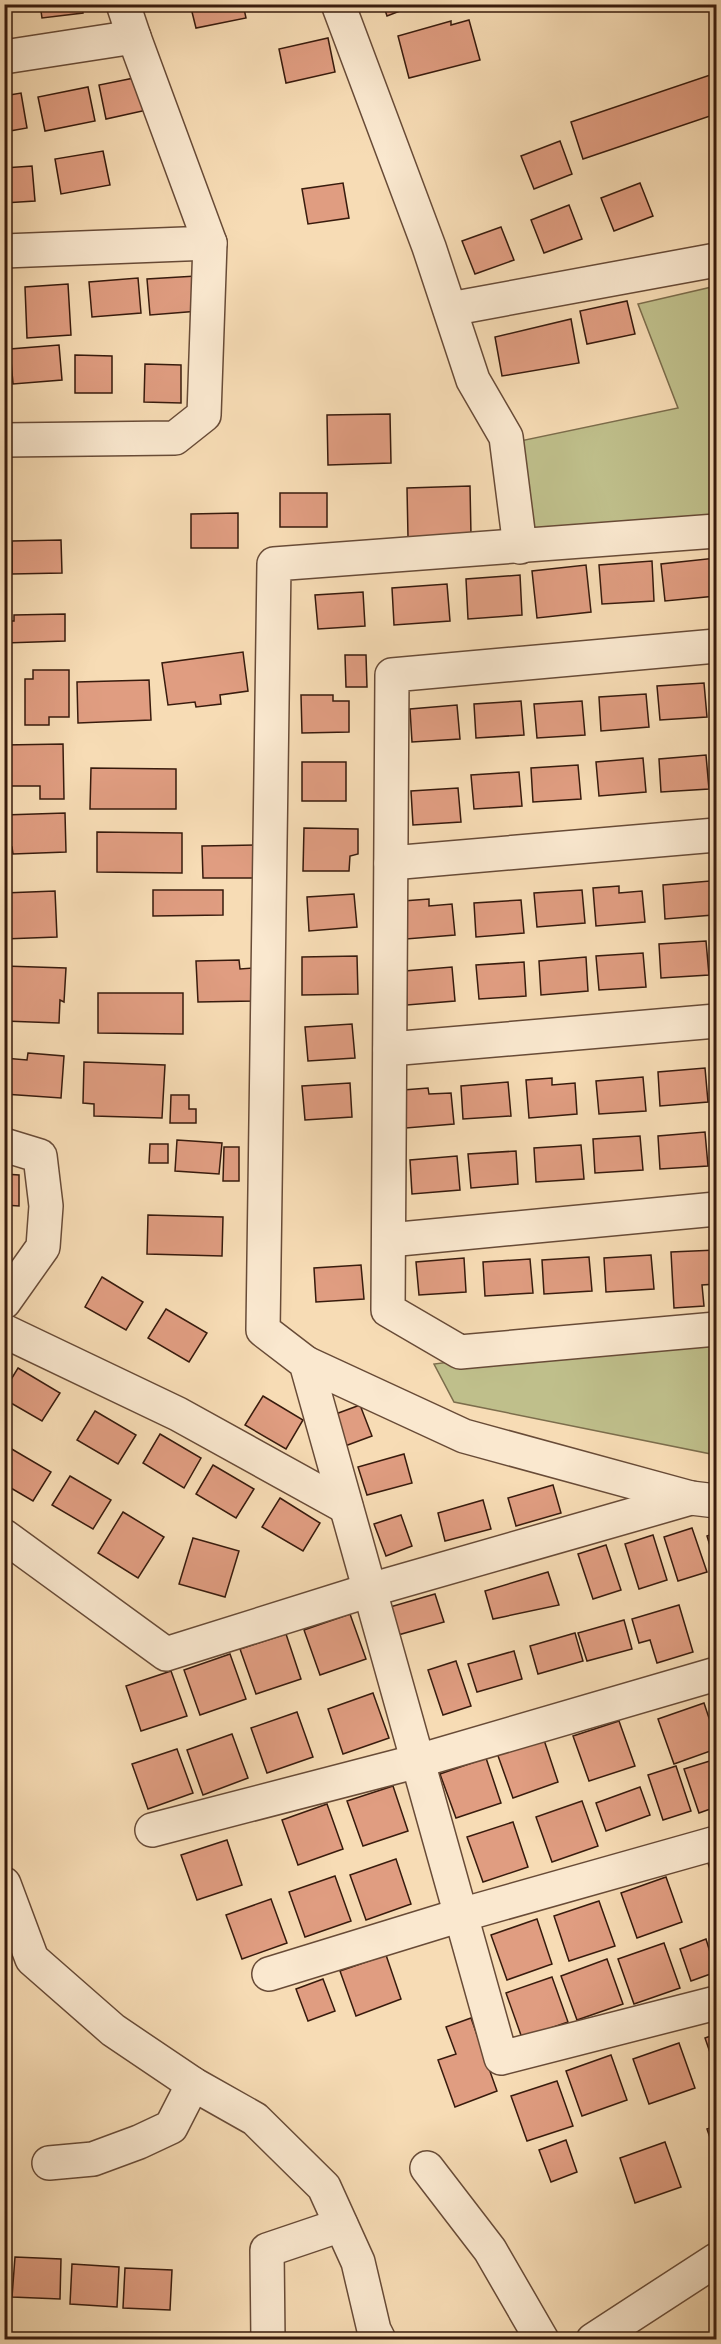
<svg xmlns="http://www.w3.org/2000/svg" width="721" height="2344" font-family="'Gentium Book Plus',serif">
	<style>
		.green { fill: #bfbf8b; stroke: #7c6d4c; stroke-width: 1.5 }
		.building { fill: #e09d81; stroke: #381b0d; stroke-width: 1.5 }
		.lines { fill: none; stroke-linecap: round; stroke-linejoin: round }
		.street-casing { stroke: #684b37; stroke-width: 36 }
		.street { stroke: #fae8cf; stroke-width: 33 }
	</style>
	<rect width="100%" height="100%" fill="#f7dcb5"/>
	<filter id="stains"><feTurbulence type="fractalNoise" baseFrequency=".00333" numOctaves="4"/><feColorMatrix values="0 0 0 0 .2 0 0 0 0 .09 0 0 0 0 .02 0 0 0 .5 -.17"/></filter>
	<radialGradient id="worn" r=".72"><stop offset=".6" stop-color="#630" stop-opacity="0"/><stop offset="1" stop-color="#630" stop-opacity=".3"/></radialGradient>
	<g class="green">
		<polygon points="716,286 716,519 518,534 520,441 678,408 638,304"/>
		<polygon points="710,1329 716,1385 716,1455 454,1402 434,1364"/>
	</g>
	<g class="building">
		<polygon points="40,4 82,4 83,13 42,18"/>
		<polygon points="190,4 243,4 246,18 196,28"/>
		<polygon points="383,4 418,4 387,16"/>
		<polygon points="469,20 480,60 409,78 398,36 451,21 451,25"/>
		<polygon points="328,38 335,72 286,83 279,49"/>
		<polygon points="716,73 716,114 583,159 571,122"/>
		<polygon points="149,75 156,108 106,119 99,85"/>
		<polygon points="88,87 95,121 45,131 38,97"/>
		<polygon points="21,93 27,128 4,132 4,96"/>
		<polygon points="560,141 572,174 534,189 521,156"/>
		<polygon points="103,151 110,185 61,194 55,159"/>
		<polygon points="32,166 35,201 4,203 4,168"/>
		<polygon points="343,183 349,218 308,224 302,189"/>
		<polygon points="640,183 653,216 614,231 601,198"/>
		<polygon points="569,205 582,239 544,253 531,220"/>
		<polygon points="501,227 514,260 475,274 462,241"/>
		<polygon points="196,276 199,311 150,315 147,279"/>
		<polygon points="138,278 141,313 92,317 89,282"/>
		<polygon points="68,284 71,335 27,338 25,287"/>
		<polygon points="627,301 635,334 587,344 580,311"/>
		<polygon points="571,319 579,363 502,376 495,337"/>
		<polygon points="59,345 62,380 13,384 10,349"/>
		<polygon points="75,355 112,356 112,393 75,393"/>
		<polygon points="145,364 181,365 181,403 144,402"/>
		<polygon points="390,414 391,463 328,465 327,415"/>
		<polygon points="470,486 471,535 408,537 407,488"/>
		<rect x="280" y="493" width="47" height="34"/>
		<polygon points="238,513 238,548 191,548 191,514"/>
		<polygon points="61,540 62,573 12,574 12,541"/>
		<polygon points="716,558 716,596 665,601 661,564"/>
		<polygon points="652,561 654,601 602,604 599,565"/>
		<polygon points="586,565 591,612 537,618 532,571"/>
		<polygon points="520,575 522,615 468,619 466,579"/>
		<polygon points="447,584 450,621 394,625 392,588"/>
		<polygon points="363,592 365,626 318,629 315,595"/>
		<polygon points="65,614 65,641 5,643 5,621 14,621 14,615"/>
		<polygon points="243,652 248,691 220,695 221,704 196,707 195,702 168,705 162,663"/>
		<polygon points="345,655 366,655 367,687 346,687"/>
		<polygon points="33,670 69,670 69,717 49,717 49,725 25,725 25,679 33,679"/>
		<polygon points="149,680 151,720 78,723 77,682"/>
		<polygon points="704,683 707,717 660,720 657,686"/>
		<polygon points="646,694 649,727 601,731 599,697"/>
		<polygon points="301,695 333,695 333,701 349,701 349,732 302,733"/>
		<polygon points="521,701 524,735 476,738 474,704"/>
		<polygon points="582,701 585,735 537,738 534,704"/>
		<polygon points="457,705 460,739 412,742 410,709"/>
		<polygon points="63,744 64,799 40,799 40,786 4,786 4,745"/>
		<polygon points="706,755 709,789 661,792 659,759"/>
		<polygon points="643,758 646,792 599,796 596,762"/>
		<rect x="302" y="762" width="44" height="39"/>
		<polygon points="578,765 581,799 533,802 531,768"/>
		<polygon points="91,768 176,769 176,809 90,809"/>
		<polygon points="519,772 522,806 474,809 471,775"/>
		<polygon points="458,788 461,822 413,825 411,791"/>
		<polygon points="65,813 66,852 13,854 12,847 4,848 4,815"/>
		<polygon points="304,828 358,829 358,854 350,856 349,871 303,871"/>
		<polygon points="97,832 182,833 182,873 97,872"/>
		<polygon points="257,845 257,878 203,878 202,846"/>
		<polygon points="710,881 713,915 665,919 663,885"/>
		<polygon points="619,886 619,893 642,891 645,922 596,926 593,888"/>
		<polygon points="153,890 223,890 223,915 153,916"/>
		<polygon points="582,890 585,923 537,927 534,893"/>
		<polygon points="55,891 57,937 4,939 4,893"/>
		<polygon points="354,894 357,927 309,931 307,897"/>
		<polygon points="429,899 429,906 452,904 455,935 406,939 403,901"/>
		<polygon points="521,900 524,933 476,937 474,903"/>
		<polygon points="706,941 709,975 661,978 659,944"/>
		<polygon points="643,953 646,987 599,990 596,956"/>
		<polygon points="357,956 358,994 302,995 302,957"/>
		<polygon points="586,957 588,991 541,995 539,961"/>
		<polygon points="239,960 240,969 253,968 254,1001 198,1002 196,961"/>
		<polygon points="524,962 526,996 479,999 476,965"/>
		<polygon points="4,966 66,968 64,1002 60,1000 59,1023 4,1021"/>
		<polygon points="452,967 455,1001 407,1005 405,971"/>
		<polygon points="98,993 183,993 183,1034 98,1033"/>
		<polygon points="352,1024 355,1058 308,1061 305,1027"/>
		<polygon points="28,1053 64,1056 61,1098 4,1094 4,1058 27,1060"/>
		<polygon points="84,1062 165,1065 162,1118 94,1116 94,1104 83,1103"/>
		<polygon points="705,1068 708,1102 660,1106 658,1072"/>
		<polygon points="643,1077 646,1111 599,1114 596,1081"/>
		<polygon points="552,1078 552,1085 575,1083 577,1114 529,1118 526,1080"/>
		<polygon points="508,1082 511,1116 463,1119 461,1086"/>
		<polygon points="350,1083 352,1117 305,1120 302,1086"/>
		<polygon points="428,1088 429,1094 451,1093 454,1124 406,1128 403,1090"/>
		<polygon points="171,1095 189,1095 189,1109 196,1109 196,1123 170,1123"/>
		<polygon points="705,1132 708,1166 660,1169 658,1136"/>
		<polygon points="640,1136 643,1170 595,1173 593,1139"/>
		<polygon points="177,1140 222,1143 219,1174 175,1171"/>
		<polygon points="150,1144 168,1144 168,1163 149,1163"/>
		<polygon points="581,1145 584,1179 536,1182 534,1148"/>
		<polygon points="224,1147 239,1147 239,1181 223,1181"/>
		<polygon points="516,1151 518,1184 471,1188 468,1154"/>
		<polygon points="457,1156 460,1190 412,1194 410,1160"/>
		<polygon points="4,1174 19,1175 19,1206 4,1205"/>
		<polygon points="148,1215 223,1217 222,1256 147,1254"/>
		<polygon points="716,1250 716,1284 702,1285 704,1306 674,1308 671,1252"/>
		<polygon points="651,1255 654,1289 606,1292 604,1258"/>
		<polygon points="589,1257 592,1291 544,1294 542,1260"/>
		<polygon points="464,1258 466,1292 419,1295 416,1262"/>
		<polygon points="530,1259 533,1293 485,1296 483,1262"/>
		<polygon points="361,1265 364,1299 316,1302 314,1268"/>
		<polygon points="102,1277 143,1302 126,1330 85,1307"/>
		<polygon points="166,1309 207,1333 189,1362 148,1338"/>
		<polygon points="18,1368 60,1393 42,1421 4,1399 4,1391"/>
		<polygon points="263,1396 303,1420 286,1449 245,1425"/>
		<polygon points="360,1405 372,1436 345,1446 333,1415"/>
		<polygon points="95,1411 136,1435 118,1464 77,1440"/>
		<polygon points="160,1434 201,1458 184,1488 143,1463"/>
		<polygon points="10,1448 51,1472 33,1501 4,1484 4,1457"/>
		<polygon points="404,1454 412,1483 367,1495 358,1467"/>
		<polygon points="213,1465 254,1489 236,1518 196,1494"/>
		<polygon points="70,1476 111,1500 93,1529 52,1505"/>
		<polygon points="553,1485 561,1513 516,1526 508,1498"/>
		<polygon points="280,1498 320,1523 303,1551 262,1527"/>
		<polygon points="483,1500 491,1529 445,1541 438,1513"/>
		<polygon points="123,1512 164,1537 138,1578 98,1553"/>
		<polygon points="401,1515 412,1546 386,1556 374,1524"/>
		<polygon points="692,1528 707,1572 678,1581 664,1537"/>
		<polygon points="716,1533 716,1565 707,1536"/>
		<polygon points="653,1535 667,1580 639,1589 625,1544"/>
		<polygon points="193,1538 239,1551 225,1597 179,1584"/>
		<polygon points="606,1545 621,1590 593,1599 578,1554"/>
		<polygon points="548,1572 559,1605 493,1619 485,1591"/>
		<polygon points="435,1594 444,1622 398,1635 390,1607"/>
		<polygon points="679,1605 693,1652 657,1663 650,1640 639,1643 632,1619"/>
		<polygon points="350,1614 366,1659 320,1675 304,1630"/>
		<polygon points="624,1620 632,1649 587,1661 578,1633"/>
		<polygon points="575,1633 583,1661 538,1674 530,1646"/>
		<polygon points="286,1634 301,1679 256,1694 240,1649"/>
		<polygon points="514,1651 522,1679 477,1692 468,1664"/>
		<polygon points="230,1654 246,1699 200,1715 184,1670"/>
		<polygon points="456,1661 471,1706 443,1715 428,1670"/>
		<polygon points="171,1671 187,1716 141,1731 126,1686"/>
		<polygon points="373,1693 389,1738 343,1754 328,1709"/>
		<polygon points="704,1703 716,1739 716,1749 674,1764 658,1719"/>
		<polygon points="297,1712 313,1757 267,1773 251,1728"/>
		<polygon points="619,1721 635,1766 589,1781 573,1736"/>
		<polygon points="232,1734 248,1778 203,1795 187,1750"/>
		<polygon points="543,1737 558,1782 513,1798 497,1753"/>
		<polygon points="177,1749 193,1793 148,1809 132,1764"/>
		<polygon points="486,1758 501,1803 456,1818 440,1774"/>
		<polygon points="713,1760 716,1772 716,1807 699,1813 684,1769"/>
		<polygon points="676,1766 691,1811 663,1820 648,1775"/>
		<polygon points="393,1786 408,1831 363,1846 347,1801"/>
		<polygon points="640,1787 650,1815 606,1831 596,1803"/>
		<polygon points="582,1801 598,1846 552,1862 536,1817"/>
		<polygon points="327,1804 343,1849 298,1865 282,1820"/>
		<polygon points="513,1822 528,1867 483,1882 467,1837"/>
		<polygon points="227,1840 242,1885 197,1900 181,1855"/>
		<polygon points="396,1859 411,1904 366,1920 350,1875"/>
		<polygon points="716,1860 716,1888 708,1863"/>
		<polygon points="335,1876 351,1921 305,1937 289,1892"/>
		<polygon points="666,1877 682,1922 637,1938 621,1893"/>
		<polygon points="271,1899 287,1943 242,1959 226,1915"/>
		<polygon points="599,1901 615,1946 569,1961 554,1916"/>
		<polygon points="537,1919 552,1964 507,1980 491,1935"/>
		<polygon points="706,1939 716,1972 691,1981 680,1949"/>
		<polygon points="664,1943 680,1988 634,2004 618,1959"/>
		<polygon points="386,1955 401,1999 356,2016 340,1971"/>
		<polygon points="607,1959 623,2004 577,2020 561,1976"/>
		<polygon points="552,1977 568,2022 522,2038 506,1993"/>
		<polygon points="323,1979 335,2011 308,2021 296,1989"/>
		<polygon points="471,2018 497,2091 455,2107 438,2060 456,2054 446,2027"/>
		<polygon points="716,2034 716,2070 705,2038"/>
		<polygon points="679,2043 695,2088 649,2104 633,2059"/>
		<polygon points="611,2055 627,2100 582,2116 566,2071"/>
		<polygon points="557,2081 573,2126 527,2141 511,2096"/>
		<polygon points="716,2126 716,2155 707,2129"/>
		<polygon points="566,2140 577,2172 551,2182 539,2150"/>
		<polygon points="665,2142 681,2187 635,2203 620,2158"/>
		<polygon points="15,2257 61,2259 60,2299 12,2297"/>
		<polygon points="72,2264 119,2267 117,2307 70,2304"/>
		<polygon points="125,2268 172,2270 170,2310 123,2308"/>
	</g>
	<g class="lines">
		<defs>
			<g id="street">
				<polyline points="338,4 429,247 473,380 506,437 520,547"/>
				<polyline points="4,57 134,37 123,4"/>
				<polyline points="4,251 210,243 134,37"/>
				<polyline points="450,309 716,260"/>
				<polyline points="4,440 175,438 204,415 210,243"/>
				<polyline points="716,531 274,564 263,1330 306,1363 501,2058 716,2003"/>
				<polyline points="716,646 392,675 388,1310 460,1352 716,1329"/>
				<polyline points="391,863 716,835"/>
				<polyline points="390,1049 716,1021"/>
				<polyline points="4,1145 40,1156 46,1206 43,1247 4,1302"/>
				<polyline points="389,1240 716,1209"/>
				<polyline points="4,1331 178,1414 346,1507"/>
				<polyline points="306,1363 464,1436 691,1498 716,1501"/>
				<polyline points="4,1536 166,1654 370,1590 691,1498"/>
				<polyline points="152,1830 418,1761 716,1674"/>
				<polyline points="4,1884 32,1959 113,2030 193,2084 255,2119 324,2187 358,2262 374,2330 379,2340"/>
				<polyline points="269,1974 461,1915 716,1843"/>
				<polyline points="49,2163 93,2159 139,2142 171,2127 193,2084"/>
				<polyline points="427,2168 490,2250 542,2340"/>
				<polyline points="268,2340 267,2250 341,2225"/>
				<polyline points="593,2340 716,2260"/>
			</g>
		</defs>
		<use href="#street" class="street-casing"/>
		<use href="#street" class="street"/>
	</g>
	<rect width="721" height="2344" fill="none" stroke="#f7dcb5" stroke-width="24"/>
	<rect x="6" y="6" width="709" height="2332" fill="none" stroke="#381b0d" stroke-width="3"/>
	<rect x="12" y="12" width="697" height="2320" fill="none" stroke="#381b0d" stroke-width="1.5"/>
	<rect width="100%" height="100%" filter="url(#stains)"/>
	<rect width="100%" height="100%" fill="url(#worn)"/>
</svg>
